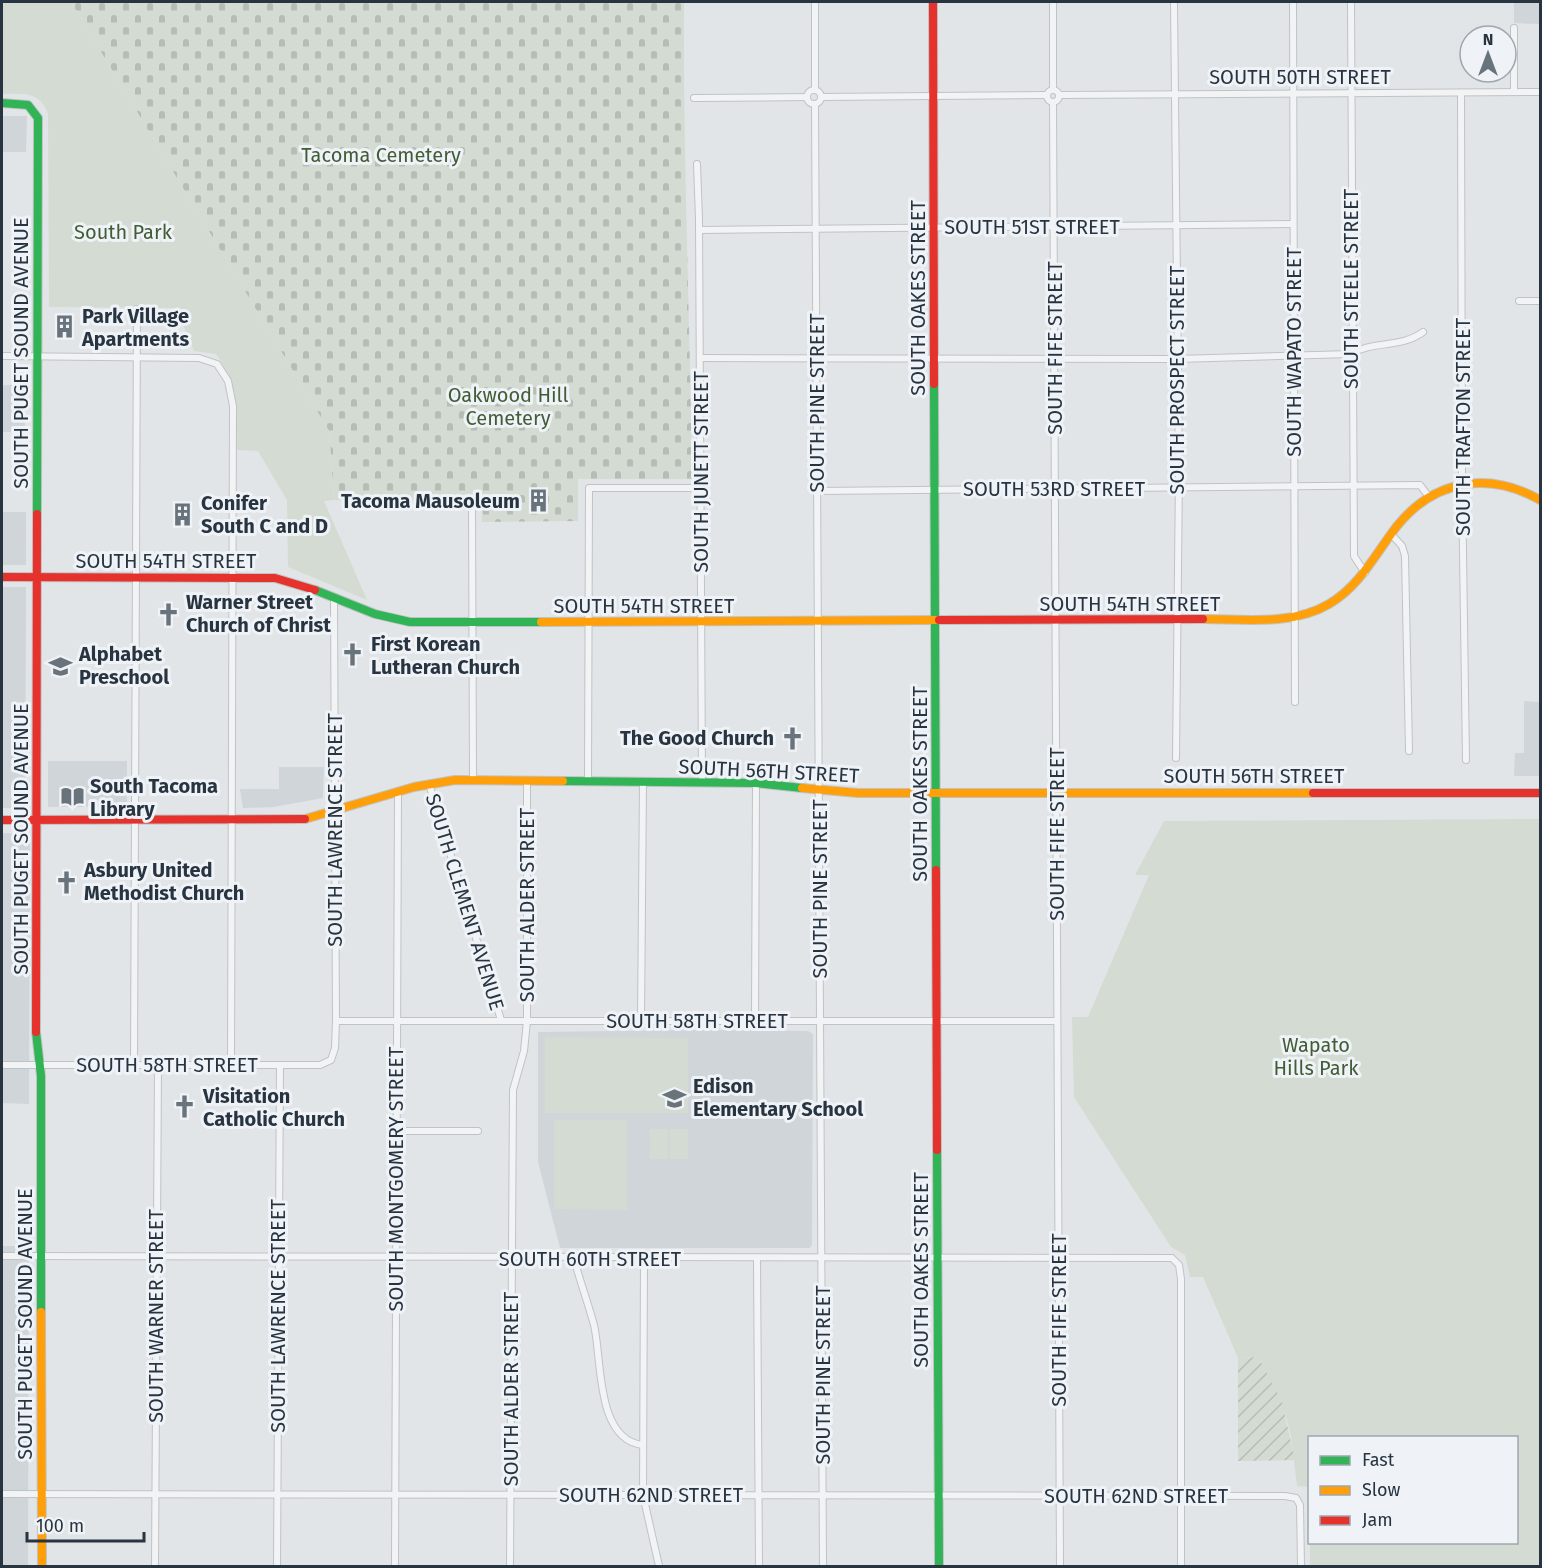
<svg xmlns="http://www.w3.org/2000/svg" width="1542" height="1568" font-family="'Fira Sans',sans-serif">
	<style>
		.built { fill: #d0d5da }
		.cemetery { fill: url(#cemetery-stones) }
		.park { fill: #d4dbd2 }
		.garden { fill: url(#garden-furrows) }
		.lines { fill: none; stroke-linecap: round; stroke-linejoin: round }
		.street-casing { stroke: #c0c3c5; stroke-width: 8 }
		.fast-casing { stroke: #c0c3c5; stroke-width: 10 }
		.slow-casing { stroke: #c0c3c5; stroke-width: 10 }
		.jam-casing { stroke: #c0c3c5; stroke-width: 10 }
		.street { stroke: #f1f3f4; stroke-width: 6 }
		.fast { stroke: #30b455; stroke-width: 8 }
		.slow { stroke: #ff9f0a; stroke-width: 8 }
		.jam { stroke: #e5322d; stroke-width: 8 }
		.labels { text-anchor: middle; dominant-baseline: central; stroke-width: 6; stroke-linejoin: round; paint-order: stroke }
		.street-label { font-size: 20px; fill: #283541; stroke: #eff3f7 }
		.park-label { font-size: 20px; fill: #425d35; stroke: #eff3f7 }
		.poi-label { font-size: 20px; font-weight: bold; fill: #283541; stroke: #eff3f7; text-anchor: start }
	</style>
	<defs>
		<pattern id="cemetery-stones" width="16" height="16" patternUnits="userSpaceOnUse" patternTransform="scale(1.5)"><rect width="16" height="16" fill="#d4dbd2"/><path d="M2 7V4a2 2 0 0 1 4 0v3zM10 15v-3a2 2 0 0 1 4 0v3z" fill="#b6bdb6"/></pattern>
		<pattern id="garden-furrows" width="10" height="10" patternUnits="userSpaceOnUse" patternTransform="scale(1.5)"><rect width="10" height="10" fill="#d4dbd2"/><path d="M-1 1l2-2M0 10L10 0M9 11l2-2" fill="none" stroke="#b6bdb6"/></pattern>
	</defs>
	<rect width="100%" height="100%" fill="#e2e5e7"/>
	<g class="built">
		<polygon points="1514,2 1540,2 1540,24 1514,23"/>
		<polygon points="2,116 27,116 26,152 2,152"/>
		<rect x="2" y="385" width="23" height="47"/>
		<rect x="2" y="512" width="24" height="53"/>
		<polygon points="2,587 26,587 25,808 2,808"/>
		<polygon points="1524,701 1540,702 1540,776 1514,776 1515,753 1524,753"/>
		<rect x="48" y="761" width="79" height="46"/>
		<polygon points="279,767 324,767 323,798 274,807 243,808 240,789 279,789"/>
		<polygon points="2,833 30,834 29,1104 2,1103"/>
		<polygon points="695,1030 808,1031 813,1034 812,1245 810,1248 560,1248 538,1162 538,1032"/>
		<polygon points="2,1246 29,1246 28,1566 2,1566"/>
	</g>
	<path class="cemetery" d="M71,2h613c-1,159 6,318 8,477h-114v42l-96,1 -1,-19 -147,-3 -5,-69z"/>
	<g class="park">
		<path d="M2,2h69l258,429 5,69 -10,1 43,99 -79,-33 -1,-67 -29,-49 -21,-1c0,-39 2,-62 -21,-96l-22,-3 -18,-43 -127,-1 -1,-193c-8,-23 -25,-20 -46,-20z"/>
		<polygon points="1540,819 1540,1566 1310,1566 1310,1543 1516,1542 1516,1438 1310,1438 1309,1508 1309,1487 1297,1486 1291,1436 1285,1413 1258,1357 1238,1358 1203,1277 1190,1277 1185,1255 1171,1247 1074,1097 1072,1017 1088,1017 1149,875 1135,875 1164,821"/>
		<polygon points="545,1037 688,1038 688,1113 545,1113"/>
		<polygon points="554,1120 627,1120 627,1210 554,1209"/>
		<rect x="650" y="1129" width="18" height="30"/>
		<rect x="670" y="1129" width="18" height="30"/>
	</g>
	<polygon class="garden" points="1258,1357 1282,1402 1295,1460 1238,1461 1238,1358"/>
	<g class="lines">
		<defs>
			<g id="street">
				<polyline points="815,2 815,90"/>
				<polyline points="1053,2 1053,90"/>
				<polyline points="1174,2 1179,474 1176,758"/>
				<polyline points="1293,2 1295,702"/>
				<polyline points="1351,2 1354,556 1365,573"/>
				<circle cx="1053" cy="96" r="6"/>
				<circle cx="814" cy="97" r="7"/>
				<polyline points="1514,92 1514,28"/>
				<polyline points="1461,93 1462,483 1466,760"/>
				<polyline points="1059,95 1540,92"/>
				<polyline points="821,97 1047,95"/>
				<polyline points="694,98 807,97"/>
				<polyline points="1053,102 1060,1566"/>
				<polyline points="815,104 823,1566"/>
				<polyline points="697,164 699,219 702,781"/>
				<polyline points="699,230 1293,224"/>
				<polyline points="1519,301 1540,301"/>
				<polyline points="2,356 199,358 217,364 228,381 233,406 231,1065"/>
				<path d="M700,358l477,1 174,-5c22,-14 49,-5 72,-22"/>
				<polyline points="817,491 1420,485 1429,497"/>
				<polyline points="472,503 473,780"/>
				<polyline points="1391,534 1402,546 1405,556 1409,751"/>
				<polyline points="588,782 589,488 700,488"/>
				<polyline points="429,784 501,1020"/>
				<polyline points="336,1021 1057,1021"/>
				<polyline points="641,1021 643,782"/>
				<polyline points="755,1021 756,783"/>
				<polyline points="2,1065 320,1065 331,1060 335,1048 336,1021 334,599"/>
				<polyline points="134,1065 137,309"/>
				<polyline points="396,1131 478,1131"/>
				<polyline points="2,1256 1172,1258 1179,1265 1181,1279 1181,1566"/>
				<path d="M574,1259c6,22 14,44 20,66 8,32 1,115 49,120"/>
				<polyline points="644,1259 643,1495 659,1566"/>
				<polyline points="757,1259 759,1566"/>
				<polyline points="2,1494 1285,1496 1296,1498 1300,1505 1301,1566"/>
				<polyline points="155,1566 158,1065"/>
				<polyline points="277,1566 280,1065"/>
				<polyline points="395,1566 398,792"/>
				<polyline points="510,1566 513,1090 524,1051 527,1021 527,782"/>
			</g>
			<g id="fast">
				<polyline points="2,103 28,105 38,118 37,514"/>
				<polyline points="934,384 936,870"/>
				<polyline points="315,590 375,614 410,622 541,622"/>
				<polyline points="563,781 756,783 802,788"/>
				<polyline points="36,1032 41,1076 41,1312"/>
				<polyline points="937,1150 939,1566"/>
			</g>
			<g id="slow">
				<path d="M1203,619c41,0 89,7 126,-15 31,-18 47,-51 68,-78 38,-47 92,-55 143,-26"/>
				<polyline points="541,622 939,620"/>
				<polyline points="802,788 858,793 1313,793"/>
				<polyline points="305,819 414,787 455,780 563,781"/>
				<polyline points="41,1312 42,1566"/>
			</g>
			<g id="jam">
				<polyline points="933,2 934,384"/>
				<polyline points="2,577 275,578 315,590"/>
				<polyline points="939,620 1203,619"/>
				<polyline points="1313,793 1540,793"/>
				<polyline points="2,820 305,819"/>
				<polyline points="936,870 937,1150"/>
				<polyline points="36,1032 37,514"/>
			</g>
		</defs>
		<use href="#street" class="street-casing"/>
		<use href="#fast" class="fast-casing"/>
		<use href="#slow" class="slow-casing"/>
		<use href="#jam" class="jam-casing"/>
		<use href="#street" class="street"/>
		<use href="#fast" class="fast"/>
		<use href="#slow" class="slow"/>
		<use href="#jam" class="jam"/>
	</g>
	<defs>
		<symbol id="building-bare" viewBox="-9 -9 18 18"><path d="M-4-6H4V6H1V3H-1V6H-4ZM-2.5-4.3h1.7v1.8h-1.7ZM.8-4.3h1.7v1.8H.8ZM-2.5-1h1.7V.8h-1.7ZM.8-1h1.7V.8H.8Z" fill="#69737b" stroke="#eff3f7" stroke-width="2.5" paint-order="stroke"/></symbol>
		<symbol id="church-bare" viewBox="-9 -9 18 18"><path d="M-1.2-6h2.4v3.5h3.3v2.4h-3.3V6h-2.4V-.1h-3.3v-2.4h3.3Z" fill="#69737b" stroke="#eff3f7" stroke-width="2.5" paint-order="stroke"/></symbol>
		<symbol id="school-bare" viewBox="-9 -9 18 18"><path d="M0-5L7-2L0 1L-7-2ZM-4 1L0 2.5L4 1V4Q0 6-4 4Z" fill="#69737b" stroke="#eff3f7" stroke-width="2.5" paint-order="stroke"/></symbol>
		<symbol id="library-bare" viewBox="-9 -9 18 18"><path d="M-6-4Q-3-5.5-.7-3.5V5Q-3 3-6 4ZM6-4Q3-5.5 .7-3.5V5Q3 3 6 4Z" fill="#69737b" stroke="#eff3f7" stroke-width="2.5" paint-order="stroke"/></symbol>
	</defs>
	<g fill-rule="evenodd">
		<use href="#building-bare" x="48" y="310" width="33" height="33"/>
		<use href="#building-bare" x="522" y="484" width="33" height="33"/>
		<use href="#building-bare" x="166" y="498" width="33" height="33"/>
		<use href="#church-bare" x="152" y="598" width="33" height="33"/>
		<use href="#church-bare" x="336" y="638" width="33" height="33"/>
		<use href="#school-bare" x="44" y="650" width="33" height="33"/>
		<use href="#church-bare" x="776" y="722" width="33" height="33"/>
		<use href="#library-bare" x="56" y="780" width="33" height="33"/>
		<use href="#church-bare" x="50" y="866" width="33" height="33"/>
		<use href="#school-bare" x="658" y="1082" width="33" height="33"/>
		<use href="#church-bare" x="168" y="1090" width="33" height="33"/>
	</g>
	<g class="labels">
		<g class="street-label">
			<text x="1300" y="77">SOUTH 50TH STREET</text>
			<text x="1032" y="227">SOUTH 51ST STREET</text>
			<text transform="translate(1351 289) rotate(-90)">SOUTH STEELE STREET</text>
			<text transform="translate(918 298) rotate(-90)">SOUTH OAKES STREET</text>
			<text transform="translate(1055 348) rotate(-90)">SOUTH FIFE STREET</text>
			<text transform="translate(1294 352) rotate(-90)">SOUTH WAPATO STREET</text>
			<text transform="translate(21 353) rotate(-90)">SOUTH PUGET SOUND AVENUE</text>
			<text transform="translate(1177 380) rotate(-90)">SOUTH PROSPECT STREET</text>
			<text transform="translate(817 403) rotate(-90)">SOUTH PINE STREET</text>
			<text transform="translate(1463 427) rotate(-90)">SOUTH TRAFTON STREET</text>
			<text transform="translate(701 472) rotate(-90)">SOUTH JUNETT STREET</text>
			<text x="1054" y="489">SOUTH 53RD STREET</text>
			<text x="166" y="561">SOUTH 54TH STREET</text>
			<text x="1130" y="604">SOUTH 54TH STREET</text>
			<text x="644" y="606">SOUTH 54TH STREET</text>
			<text transform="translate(769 771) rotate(3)">SOUTH 56TH STREET</text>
			<text x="1254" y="776">SOUTH 56TH STREET</text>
			<text transform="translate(920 784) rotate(-90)">SOUTH OAKES STREET</text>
			<text transform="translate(335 830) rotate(-90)">SOUTH LAWRENCE STREET</text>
			<text transform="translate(1057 834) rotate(-90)">SOUTH FIFE STREET</text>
			<text transform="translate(21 839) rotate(-90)">SOUTH PUGET SOUND AVENUE</text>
			<text transform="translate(820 889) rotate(-90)">SOUTH PINE STREET</text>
			<text transform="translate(465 902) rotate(73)">SOUTH CLEMENT AVENUE</text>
			<text transform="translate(527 905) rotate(-90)">SOUTH ALDER STREET</text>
			<text x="697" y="1021">SOUTH 58TH STREET</text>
			<text x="167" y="1065">SOUTH 58TH STREET</text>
			<text transform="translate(396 1179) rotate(-90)">SOUTH MONTGOMERY STREET</text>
			<text x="590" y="1259">SOUTH 60TH STREET</text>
			<text transform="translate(921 1270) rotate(-90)">SOUTH OAKES STREET</text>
			<text transform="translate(156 1316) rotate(-90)">SOUTH WARNER STREET</text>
			<text transform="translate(278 1316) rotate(-90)">SOUTH LAWRENCE STREET</text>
			<text transform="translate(1059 1320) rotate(-90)">SOUTH FIFE STREET</text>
			<text transform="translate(25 1324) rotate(-90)">SOUTH PUGET SOUND AVENUE</text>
			<text transform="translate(823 1375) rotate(-90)">SOUTH PINE STREET</text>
			<text transform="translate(511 1389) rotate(-90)">SOUTH ALDER STREET</text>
			<text x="651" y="1495">SOUTH 62ND STREET</text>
			<text x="1136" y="1496">SOUTH 62ND STREET</text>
		</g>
		<g class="park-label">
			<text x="381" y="155">Tacoma Cemetery</text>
			<text x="123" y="232">South Park</text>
			<text x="508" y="395">Oakwood Hill<tspan x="508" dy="23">Cemetery</tspan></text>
			<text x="1316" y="1045">Wapato<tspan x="1316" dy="23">Hills Park</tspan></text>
		</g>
		<g class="poi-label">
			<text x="82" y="316">Park Village<tspan x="82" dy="23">Apartments</tspan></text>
			<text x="520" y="501" text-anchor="end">Tacoma Mausoleum</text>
			<text x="201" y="503">Conifer<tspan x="201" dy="23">South C and D</tspan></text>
			<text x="186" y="602">Warner Street<tspan x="186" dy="23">Church of Christ</tspan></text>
			<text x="371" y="644">First Korean<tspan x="371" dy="23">Lutheran Church</tspan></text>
			<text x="79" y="654">Alphabet<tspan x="79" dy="23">Preschool</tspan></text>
			<text x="774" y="738" text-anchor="end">The Good Church</text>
			<text x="90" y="786">South Tacoma<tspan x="90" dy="23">Library</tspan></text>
			<text x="84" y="870">Asbury United<tspan x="84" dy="23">Methodist Church</tspan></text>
			<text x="693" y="1086">Edison<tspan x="693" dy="23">Elementary School</tspan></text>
			<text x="203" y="1096">Visitation<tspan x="203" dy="23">Catholic Church</tspan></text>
		</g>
	</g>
	<rect width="1542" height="1568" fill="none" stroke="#283541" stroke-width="6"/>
	<rect x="1308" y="1436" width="210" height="108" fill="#eff3f7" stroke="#9fa7ae" stroke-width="1.5"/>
	<rect x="1320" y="1456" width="30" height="9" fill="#30b455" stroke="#9fa7ae" stroke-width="1.5"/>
	<text x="1362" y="1466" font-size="18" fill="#283541">Fast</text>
	<rect x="1320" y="1486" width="30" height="9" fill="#ff9f0a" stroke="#9fa7ae" stroke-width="1.5"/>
	<text x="1362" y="1496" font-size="18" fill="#283541">Slow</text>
	<rect x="1320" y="1516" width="30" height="9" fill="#e5322d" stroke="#9fa7ae" stroke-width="1.5"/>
	<text x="1362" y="1526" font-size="18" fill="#283541">Jam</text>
	<g transform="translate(1488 54)"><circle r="28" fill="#eff3f7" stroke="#9fa7ae" stroke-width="1.5"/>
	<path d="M0-4.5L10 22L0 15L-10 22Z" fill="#69737b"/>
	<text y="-9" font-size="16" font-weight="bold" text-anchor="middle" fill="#283541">N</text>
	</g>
	<path d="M27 1532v9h117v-9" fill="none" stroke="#283541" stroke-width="3"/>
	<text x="36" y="1532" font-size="18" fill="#283541" stroke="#eff3f7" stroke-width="4.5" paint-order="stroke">100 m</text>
</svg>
